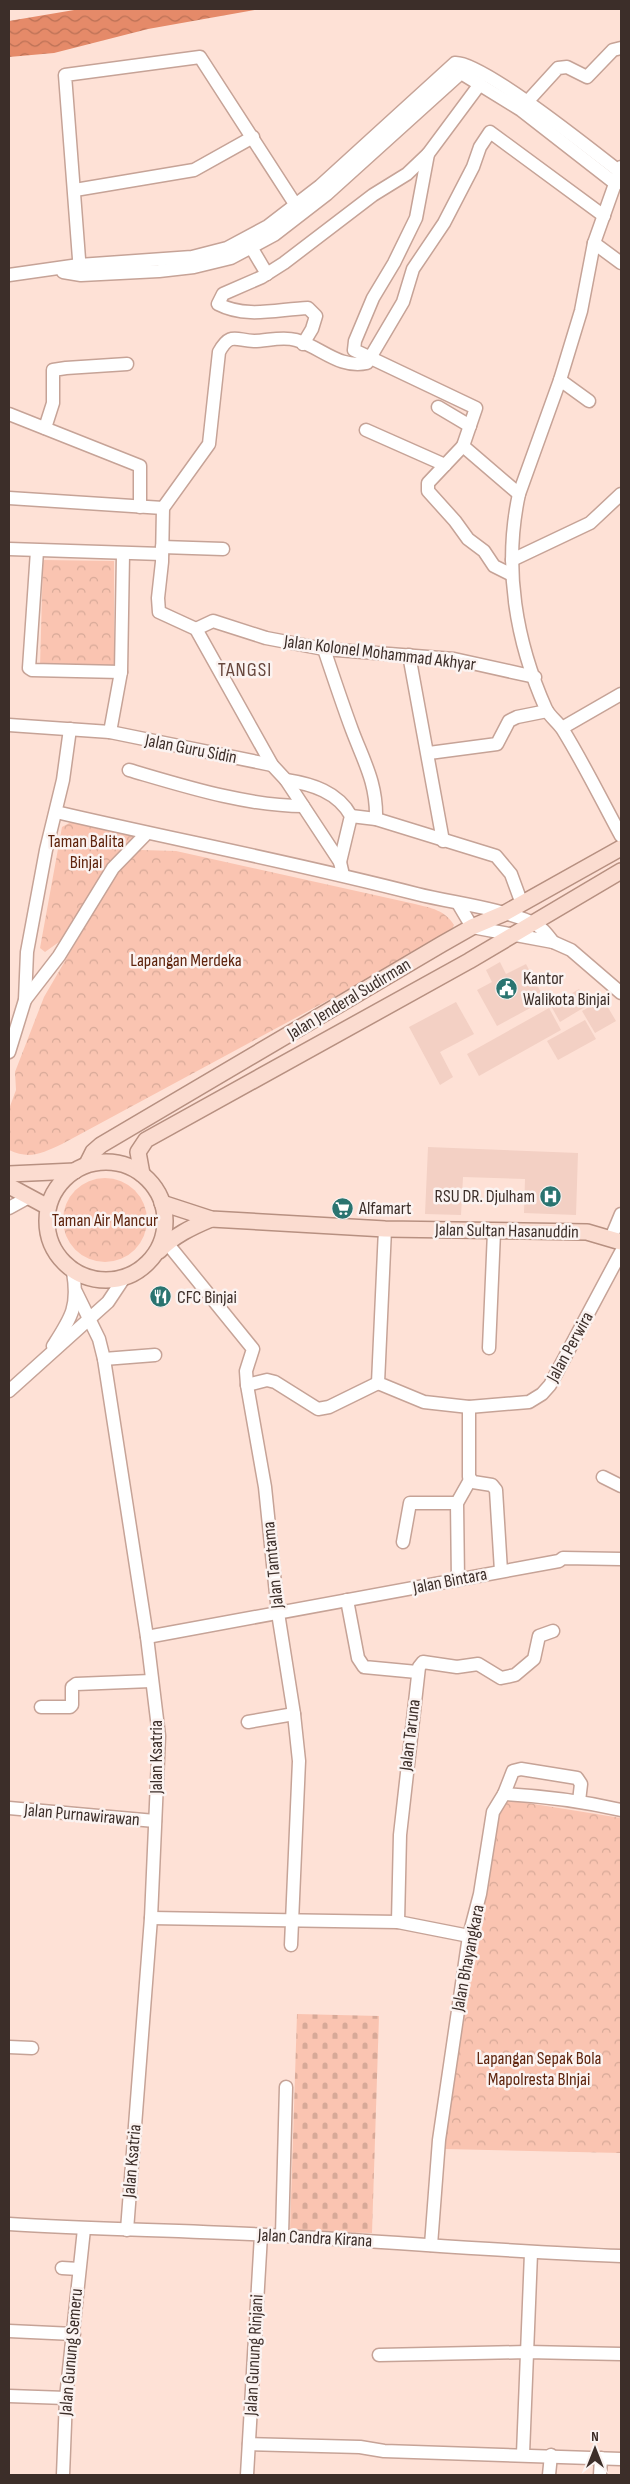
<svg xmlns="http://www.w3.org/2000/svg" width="630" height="2484" font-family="'Sofia Sans Condensed',sans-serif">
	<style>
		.built { fill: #f3d0c4 }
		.cemetery { fill: url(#cemetery-stones) }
		.park { fill: url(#park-crowns) }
		.water { fill: url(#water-waves) }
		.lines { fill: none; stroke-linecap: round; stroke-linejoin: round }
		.minor-casing { stroke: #c6a397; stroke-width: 15 }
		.major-casing { stroke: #b79081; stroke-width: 18 }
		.minor { stroke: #fff; stroke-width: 12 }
		.major { stroke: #fbdcd0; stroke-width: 15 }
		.labels { text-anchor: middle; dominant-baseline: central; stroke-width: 5; stroke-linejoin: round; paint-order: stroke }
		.street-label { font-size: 18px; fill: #3c2e29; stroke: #fbf3f1 }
		.park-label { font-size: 18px; fill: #5f250e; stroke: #fbf3f1 }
		.poi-label { font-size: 18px; fill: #3c2e29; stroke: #fbf3f1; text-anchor: start }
		.quarter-label { font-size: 20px; letter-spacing: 1px; fill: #67483e; stroke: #fbf3f1 }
	</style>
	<defs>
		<pattern id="cemetery-stones" width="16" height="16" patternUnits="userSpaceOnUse" patternTransform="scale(1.25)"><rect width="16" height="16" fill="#fac4b1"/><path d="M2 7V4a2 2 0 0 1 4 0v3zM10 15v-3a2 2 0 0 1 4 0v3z" fill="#d7a998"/></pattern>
		<pattern id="park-crowns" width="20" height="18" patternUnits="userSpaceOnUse" patternTransform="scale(1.25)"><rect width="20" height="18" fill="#fac4b1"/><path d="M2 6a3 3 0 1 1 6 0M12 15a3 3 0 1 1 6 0" fill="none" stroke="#d7a998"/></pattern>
		<pattern id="water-waves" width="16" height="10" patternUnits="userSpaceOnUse" patternTransform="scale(1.25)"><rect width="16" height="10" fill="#e58a69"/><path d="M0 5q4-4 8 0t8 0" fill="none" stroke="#bb7156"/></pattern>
	</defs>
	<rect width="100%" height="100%" fill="#fee1d6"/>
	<g class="built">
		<polygon points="500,962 506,974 526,964 545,1000 497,1026 477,990 492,982 486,970"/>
		<polygon points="579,989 588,1005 560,1022 551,1006"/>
		<polygon points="603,999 616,1021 595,1033 582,1011"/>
		<polygon points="456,1002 474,1034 440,1052 453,1077 440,1085 409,1027"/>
		<polygon points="549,1008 561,1030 479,1076 467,1054"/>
		<polygon points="585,1020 596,1039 558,1060 547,1041"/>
		<polygon points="428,1147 578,1153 576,1215 524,1213 525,1179 463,1177 461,1215 425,1214"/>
	</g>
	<polygon class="cemetery" points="297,2014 379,2016 372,2233 290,2231"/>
	<g class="park">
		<polygon points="43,560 114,561 114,667 40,666"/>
		<polygon points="73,821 133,834 139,839 119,853 59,942 45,952 40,948 62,827"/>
		<path d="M141,850l35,1 239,53c16,4 30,6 39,21l-5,10 -387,209c-20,9 -32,16 -53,6v-41l7,-19 -1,-18 29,-75 74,-127 15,-16z"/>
		<circle cx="105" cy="1220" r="42"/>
		<polygon points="509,1800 621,1818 621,2153 444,2149 495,1808"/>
	</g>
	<polygon class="water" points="80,9 260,9 148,29 54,53 9,57 9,21"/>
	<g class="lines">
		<defs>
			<g id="minor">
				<polyline points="480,84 428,154 416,218 394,263 373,298 355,341 354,350 476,408 463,446 519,494"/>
				<polyline points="527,102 558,68 567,67 587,77 613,50 621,48"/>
				<path d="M621,167l-27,76 -13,68 -21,69 -41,114c-16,73 -3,148 27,215 4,8 12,13 17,21 21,34 39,71 58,106"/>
				<polyline points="75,190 194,170 253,137"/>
				<polyline points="594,243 621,263"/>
				<polyline points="251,247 267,274"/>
				<polyline points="63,272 81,275 159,271 194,267 231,258 274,235 327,194 461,73 521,110 616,184"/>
				<polyline points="80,272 65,75 200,57 295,204 300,207"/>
				<path d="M9,275l70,-10 113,-8 35,-9 41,-22 52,-40 135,-123c25,-3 139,89 165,109"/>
				<path d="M303,344l9,-15 4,-13 -8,-8c-30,1 -61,11 -90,-4l5,-10 39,-17 22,-14 89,-68 34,-21 21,-20"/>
				<polyline points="560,380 589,401"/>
				<polyline points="438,407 470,426"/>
				<polyline points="9,414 140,466 140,507"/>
				<polyline points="45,428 53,403 53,370 66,368 127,364"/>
				<polyline points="366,430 445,465"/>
				<polyline points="463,446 428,483 428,491 455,521 468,539 484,551 494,566 512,575"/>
				<polyline points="9,498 163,508"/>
				<polyline points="162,547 223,549"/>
				<polyline points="9,549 162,554"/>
				<polyline points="37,551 29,668 32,670 121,672"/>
				<polyline points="512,560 590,523 621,494"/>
				<polyline points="196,629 213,621 266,638 324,649 454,659 535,677"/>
				<path d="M324,649c9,27 18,54 28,81 12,32 25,53 24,89"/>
				<polyline points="409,655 443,841"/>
				<polyline points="9,725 110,732 272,765"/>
				<polyline points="562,728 621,694"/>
				<polyline points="110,732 121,672 123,554"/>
				<polyline points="429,753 497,744 509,721 517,717 547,711"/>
				<path d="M129,770c55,16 117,36 174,36"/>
				<path d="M286,780c26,4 52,12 65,36l-11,46"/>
				<path d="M56,812c120,28 241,51 361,82 36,9 81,14 114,28 10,4 16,12 22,20"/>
				<polyline points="351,816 376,819 496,856 511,874 522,904"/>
				<path d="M343,875l-3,-13 -54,-82 -14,-15 -76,-136 -37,-17 -1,-14 4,-36 1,-54 46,-64 10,-92c11,-20 16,-12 35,-11 13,0 28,-5 42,-1 25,7 43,29 71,23l36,-61 10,-33 31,-46 29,-56 7,-20 10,-15 114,84"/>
				<polyline points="459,905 472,927 553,942 571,950 621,993"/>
				<polyline points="25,1000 59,956 113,868 147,833"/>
				<polyline points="9,1052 25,1000 27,952 46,850 63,780 70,729"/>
				<polyline points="9,1208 29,1197"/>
				<polyline points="385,1229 378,1383 424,1402 469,1407 529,1402 542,1394 550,1385 621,1252"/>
				<polyline points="611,1238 621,1214"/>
				<polyline points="167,1243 253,1349 246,1371 247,1385 265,1487 278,1613 294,1714 299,1761 291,1945"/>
				<polyline points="76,1292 99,1339 104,1359 147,1637 159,1736 151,1918 127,2230"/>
				<path d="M53,1346c18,-28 26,-39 20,-74"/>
				<polyline points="489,1348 494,1232"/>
				<polyline points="104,1359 155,1355"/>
				<polyline points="247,1385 267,1380 275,1382 318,1409 329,1407 378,1383"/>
				<polyline points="9,1391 108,1302 124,1278"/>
				<polyline points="469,1407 469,1477 473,1482 492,1485 496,1490 501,1571"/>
				<polyline points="603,1477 621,1486"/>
				<polyline points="403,1542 410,1503 457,1503"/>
				<polyline points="458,1580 457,1503 470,1480"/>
				<polyline points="347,1600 358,1658 364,1667 417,1672"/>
				<polyline points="147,1637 559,1561 563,1558 621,1559"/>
				<polyline points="41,1707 70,1707 72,1705 72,1687 76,1684 151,1681"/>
				<polyline points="248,1722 294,1714"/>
				<polyline points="504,1794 513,1771 521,1769 577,1778 581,1784 579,1801"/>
				<polyline points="9,1808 155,1821"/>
				<polyline points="151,1918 398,1922 469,1936"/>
				<polyline points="398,1922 400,1835 419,1667 423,1662 457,1667 478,1664 501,1678 515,1675 534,1659 539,1636 553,1631"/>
				<polyline points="9,2047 32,2048"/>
				<path d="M9,2224c92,6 184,6 276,12 112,6 224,16 336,20"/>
				<polyline points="282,2235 286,2087"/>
				<path d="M431,2245l8,-105 30,-204 11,-42 13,-82 11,-18c40,2 78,7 117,16"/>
				<polyline points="62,2268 79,2269"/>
				<polyline points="9,2331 74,2334"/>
				<polyline points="379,2355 527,2352 621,2354"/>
				<polyline points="9,2396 66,2398"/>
				<polyline points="249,2444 360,2447 384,2451 621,2459"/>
				<polyline points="523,2454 531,2253"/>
				<polyline points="63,2475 66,2398 84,2229"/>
				<polyline points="247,2475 261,2235"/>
				<polyline points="549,2475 551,2455"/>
				<polyline points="600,2475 601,2458"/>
			</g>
			<g id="major">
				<circle cx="106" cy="1221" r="59"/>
				<polyline points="87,1164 93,1152 101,1145 442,944 472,927 505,913 621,848"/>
				<polyline points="9,1174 75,1171"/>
				<polyline points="142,1174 138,1152 146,1140 469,961 621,871"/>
				<polyline points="9,1186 48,1207"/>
				<polyline points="162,1203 211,1219 385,1229 587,1232 621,1242"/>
				<path d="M159,1251c14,-15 33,-24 52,-32"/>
			</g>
		</defs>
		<use href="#minor" class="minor-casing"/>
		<use href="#major" class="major-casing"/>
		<use href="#minor" class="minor"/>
		<use href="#major" class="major"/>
	</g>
	<defs>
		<symbol id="civic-disc" viewBox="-11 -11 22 22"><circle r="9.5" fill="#2a7470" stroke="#fbf3f1"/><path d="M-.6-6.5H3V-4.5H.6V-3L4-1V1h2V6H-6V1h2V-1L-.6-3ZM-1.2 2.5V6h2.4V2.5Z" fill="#fff"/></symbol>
		<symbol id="hospital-disc" viewBox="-11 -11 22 22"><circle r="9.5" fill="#2a7470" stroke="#fbf3f1"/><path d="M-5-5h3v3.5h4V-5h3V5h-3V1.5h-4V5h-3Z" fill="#fff"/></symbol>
		<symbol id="supermarket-disc" viewBox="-11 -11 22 22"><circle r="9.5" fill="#2a7470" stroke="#fbf3f1"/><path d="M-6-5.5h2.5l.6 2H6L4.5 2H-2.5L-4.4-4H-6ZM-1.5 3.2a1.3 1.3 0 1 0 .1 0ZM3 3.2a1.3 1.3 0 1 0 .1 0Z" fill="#fff"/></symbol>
		<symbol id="restaurant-disc" viewBox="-11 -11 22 22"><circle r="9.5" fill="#2a7470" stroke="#fbf3f1"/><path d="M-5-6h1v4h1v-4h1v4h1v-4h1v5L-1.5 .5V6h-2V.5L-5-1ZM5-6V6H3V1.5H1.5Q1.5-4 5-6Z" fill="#fff"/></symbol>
	</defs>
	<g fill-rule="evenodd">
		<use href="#civic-disc" x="494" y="976" width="25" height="25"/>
		<use href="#hospital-disc" x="538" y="1184" width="25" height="25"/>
		<use href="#supermarket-disc" x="330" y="1196" width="25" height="25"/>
		<use href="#restaurant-disc" x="148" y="1284" width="25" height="25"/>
	</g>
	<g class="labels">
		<g class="street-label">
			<text transform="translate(380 653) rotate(7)">Jalan Kolonel Mohammad Akhyar</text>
			<text transform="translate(191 749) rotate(11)">Jalan Guru Sidin</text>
			<text transform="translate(349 999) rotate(-31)">Jalan Jenderal Sudirman</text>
			<text transform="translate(507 1231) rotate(1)">Jalan Sultan Hasanuddin</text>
			<text transform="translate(570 1347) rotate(-61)">Jalan Perwira</text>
			<text transform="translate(273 1565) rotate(-96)">Jalan Tamtama</text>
			<text transform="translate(450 1581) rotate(-11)">Jalan Bintara</text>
			<text transform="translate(410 1735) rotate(-83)">Jalan Taruna</text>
			<text transform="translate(156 1757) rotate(-90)">Jalan Ksatria</text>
			<text transform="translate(82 1815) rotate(5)">Jalan Purnawirawan</text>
			<text transform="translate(468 1958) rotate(-79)">Jalan Bhayangkara</text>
			<text transform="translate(132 2161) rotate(-85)">Jalan Ksatria</text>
			<text transform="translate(315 2238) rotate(3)">Jalan Candra Kirana</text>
			<text transform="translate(71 2352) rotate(-85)">Jalan Gunung Semeru</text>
			<text transform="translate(254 2355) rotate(-87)">Jalan Gunung Rinjani</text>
		</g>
		<g class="park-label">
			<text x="86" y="841">Taman Balita<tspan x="86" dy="21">Binjai</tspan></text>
			<text x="186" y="960">Lapangan Merdeka</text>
			<text x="105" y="1220">Taman Air Mancur</text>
			<text x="539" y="2058">Lapangan Sepak Bola<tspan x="539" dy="21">Mapolresta BInjai</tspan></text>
		</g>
		<g class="poi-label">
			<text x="523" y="978">Kantor<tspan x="523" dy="21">Walikota Binjai</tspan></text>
			<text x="535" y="1196" text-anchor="end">RSU DR. Djulham</text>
			<text x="359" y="1208">Alfamart</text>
			<text x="177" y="1297">CFC Binjai</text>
		</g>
		<g class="quarter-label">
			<text x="245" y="670">TANGSI</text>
		</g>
	</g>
	<rect width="630" height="2484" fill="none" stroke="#3c2e29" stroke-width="20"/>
	<g transform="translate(595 2449)" stroke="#fbf3f1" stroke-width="4" paint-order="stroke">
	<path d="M0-4L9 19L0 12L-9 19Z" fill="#3c2e29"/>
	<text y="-8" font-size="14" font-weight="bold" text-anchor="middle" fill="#3c2e29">N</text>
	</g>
</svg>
